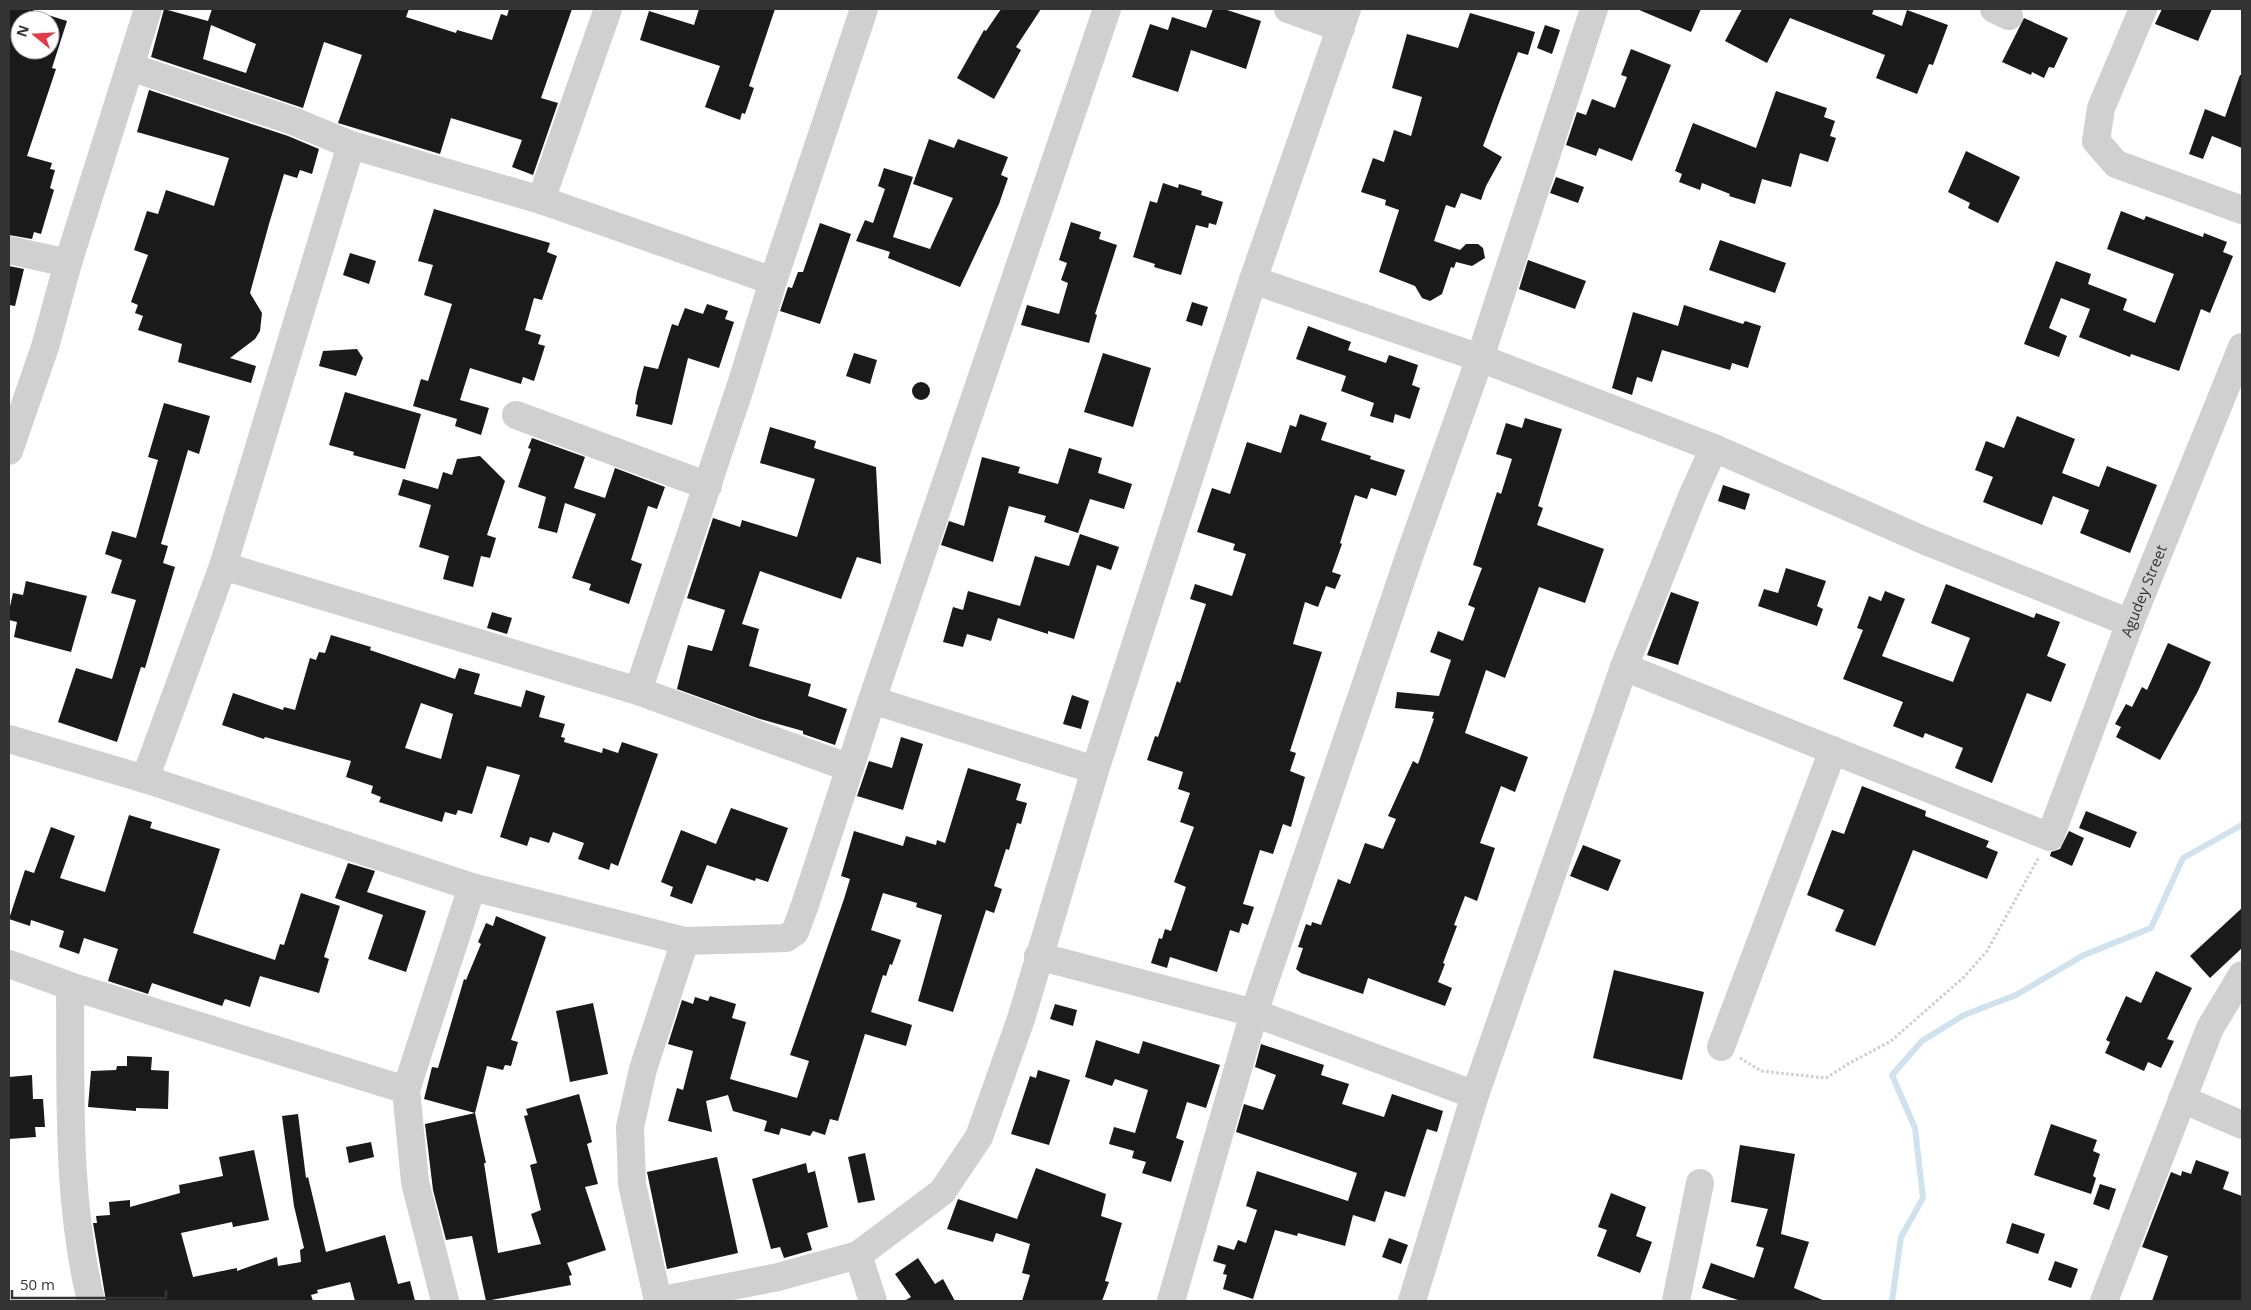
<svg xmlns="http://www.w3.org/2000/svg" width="2251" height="1310" font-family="'Open Sans',sans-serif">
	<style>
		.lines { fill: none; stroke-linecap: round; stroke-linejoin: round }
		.stream { stroke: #cfe2ee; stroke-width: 6 }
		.building { fill: #1a1a1a; fill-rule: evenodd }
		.path { stroke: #cdcdcd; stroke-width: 3; stroke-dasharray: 2.5 2.5; stroke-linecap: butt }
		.minor { stroke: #d0d0d0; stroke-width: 28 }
		.labels { text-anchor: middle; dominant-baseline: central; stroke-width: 5; stroke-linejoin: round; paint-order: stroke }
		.street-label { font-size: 15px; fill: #333; stroke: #fff }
	</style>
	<rect width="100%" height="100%" fill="#fff"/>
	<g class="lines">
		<polyline class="stream" points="1892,1301 1901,1237 1923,1198 1915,1128 1892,1075 1922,1041 1964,1015 2016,995 2084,955 2151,928 2183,858 2242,825"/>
	</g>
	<g class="building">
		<path d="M9,9h20l38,12 -15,47 4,1 -29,87 25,7 -2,6 5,1 -5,18 4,2 -13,44 -7,-2 -2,7 -23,-4zM20,20h30v30h-30z"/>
		<path d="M164,9l44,12 4,-12h197l-3,8 50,16 1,-3 35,10 9,-26 6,2 2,-7h63l-31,89 17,5 -25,72 -21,-8 10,-27 -71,-22 -11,36 -102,-31 24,-68 -38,-13 -21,66 -152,-51zM211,25l45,19 -10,29 -43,-14z"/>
		<polygon points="699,9 775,9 749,86 754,88 745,114 742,113 740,120 705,107 720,66 640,40 649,11 694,25"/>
		<polygon points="1001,9 1041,9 1016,47 1021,50 994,99 957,78 984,30 986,31"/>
		<polygon points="1213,9 1224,9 1261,21 1246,69 1191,50 1178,92 1132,77 1150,24 1168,30 1172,17 1206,28"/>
		<polygon points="1637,9 1701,9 1691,32"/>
		<polygon points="1742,9 1874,9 1872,14 1902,26 1907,10 1948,25 1933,65 1929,64 1917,94 1876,78 1885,55 1790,18 1767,63 1725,41"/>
		<polygon points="2162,9 2212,9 2198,41 2155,24"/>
		<polygon points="1470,13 1535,32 1528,55 1518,52 1483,146 1502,157 1486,186 1481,200 1461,193 1455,208 1446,205 1434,241 1460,250 1466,244 1478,244 1483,248 1485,258 1472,266 1456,262 1454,268 1451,267 1442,294 1430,301 1422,298 1415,286 1379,272 1399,210 1385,205 1386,200 1361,192 1373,158 1384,162 1394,130 1411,136 1422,97 1392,88 1407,34 1458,48"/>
		<polygon points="2024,18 2068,38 2054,68 2049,67 2044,78 2032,72 2031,75 2002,62"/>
		<polygon points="1545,25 1560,30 1552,54 1537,48"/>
		<polygon points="1631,49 1671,65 1632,161 1599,148 1596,156 1566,145 1577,112 1586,115 1592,99 1615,108 1627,77 1621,75"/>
		<polygon points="2240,75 2242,75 2242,148 2212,136 2203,159 2189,154 2205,109 2225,117"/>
		<polygon points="149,90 288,136 319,149 312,174 300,170 297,178 284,174 269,224 250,293 262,313 260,331 255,339 230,358 256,366 251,383 178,362 182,344 138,330 143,316 135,313 138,305 131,302 148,255 134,250 147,211 158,214 166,190 214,206 229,158 137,132"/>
		<polygon points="1776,91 1827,108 1824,117 1835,121 1830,136 1836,138 1828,162 1800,153 1791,187 1762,179 1755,204 1729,196 1730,194 1702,183 1700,190 1679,182 1682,174 1675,171 1693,123 1756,148"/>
		<polygon points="929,139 954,148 958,139 1008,157 1001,175 1008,178 999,204 960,287 888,258 890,252 856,241 865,220 873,223 885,189 878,186 884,168 913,177 893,237 930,249 953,198 913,184"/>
		<polygon points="1966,151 2020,177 1998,223 1968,208 1970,203 1948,192"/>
		<polygon points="1556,177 1584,187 1578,203 1550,193"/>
		<polygon points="1163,183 1178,188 1179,184 1202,191 1201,195 1223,202 1216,225 1209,223 1208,228 1196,225 1181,275 1154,267 1155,264 1133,257 1150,201 1157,203"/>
		<polygon points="434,209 550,243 547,252 557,256 542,300 534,298 525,330 541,335 538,344 545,346 534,381 523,377 521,384 470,368 460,400 489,408 481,435 455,426 457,419 413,406 421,379 428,381 452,304 424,295 433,265 418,261"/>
		<polygon points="2121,211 2144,220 2146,216 2203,237 2204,233 2227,242 2223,252 2233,256 2210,313 2201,309 2179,371 2131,354 2130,357 2079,337 2090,309 2061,298 2049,328 2067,336 2059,357 2024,344 2056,261 2091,274 2088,284 2127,299 2123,310 2155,323 2174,274 2107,249"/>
		<polygon points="1071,222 1101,232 1099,239 1117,245 1095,314 1097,315 1089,343 1021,325 1027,305 1059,314 1068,283 1061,280 1067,263 1059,260"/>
		<polygon points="820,223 851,234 820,324 780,311 788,287 792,288 798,272 803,272"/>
		<polygon points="1720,240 1786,263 1775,293 1709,270"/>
		<polygon points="350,253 376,261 369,284 343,275"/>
		<polygon points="1528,260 1586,281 1575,309 1519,289"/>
		<polygon points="9,266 24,269 15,306 9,305"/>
		<polygon points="1192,302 1208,307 1202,326 1186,321"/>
		<polygon points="707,304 728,311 725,319 734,322 719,368 688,358 672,425 636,416 638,405 635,404 637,392 644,366 658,369 672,324 678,326 685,308 703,314"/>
		<polygon points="1684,305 1743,324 1745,321 1761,326 1748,368 1732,363 1730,370 1662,350 1652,382 1637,377 1632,395 1612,388 1633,312 1678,326"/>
		<polygon points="1308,326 1351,342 1348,350 1386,363 1389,355 1418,365 1412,385 1420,388 1410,419 1395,414 1393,423 1370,416 1374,403 1341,391 1346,376 1296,359"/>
		<polygon points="357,349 363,358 356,376 319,366 323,351"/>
		<polygon points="854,353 877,360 870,384 846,376"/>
		<polygon points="1103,353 1151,368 1133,427 1084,412"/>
		<circle cx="921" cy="391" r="9"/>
		<polygon points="345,392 421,414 405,469 353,455 354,452 329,445"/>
		<polygon points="164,403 210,416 199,454 188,450 161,544 168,546 163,563 175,567 145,668 141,667 117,742 58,722 76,668 112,679 136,600 111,593 122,560 105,554 112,531 136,538 158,460 148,457"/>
		<polygon points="1300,414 1327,423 1321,440 1371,456 1370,459 1405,470 1396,496 1371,488 1367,499 1355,495 1340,543 1342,544 1332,572 1341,575 1335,589 1326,586 1318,607 1305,602 1293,644 1322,652 1290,751 1296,753 1290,771 1305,777 1291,827 1283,824 1273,854 1260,850 1243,904 1254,907 1248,925 1242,923 1239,933 1230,930 1217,972 1170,957 1167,968 1151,963 1159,938 1162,939 1165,929 1171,931 1186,887 1174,882 1194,827 1180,822 1190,793 1178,789 1183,772 1147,760 1155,736 1158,737 1177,681 1180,683 1206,604 1190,599 1195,584 1232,596 1246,554 1233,550 1235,544 1197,532 1212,488 1230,494 1247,442 1281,453 1290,425 1296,427"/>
		<polygon points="2017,416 2075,439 2062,473 2099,487 2107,466 2157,485 2130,553 2080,533 2089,510 2053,496 2042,525 1983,502 1993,477 1975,470 1986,441 2004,448"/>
		<polygon points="1525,418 1562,429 1538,506 1543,508 1537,525 1604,549 1585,603 1539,587 1505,678 1486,670 1465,733 1528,757 1515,792 1501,786 1480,843 1495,848 1477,901 1465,896 1454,925 1457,926 1443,963 1445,964 1438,982 1452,988 1445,1006 1368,978 1363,994 1301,973 1296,969 1303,948 1298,947 1306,924 1311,926 1312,922 1321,925 1338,879 1350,884 1365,843 1383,849 1396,819 1388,816 1413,761 1418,764 1434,719 1432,718 1434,712 1395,708 1397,692 1439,696 1451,660 1430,652 1438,631 1463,641 1475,608 1468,605 1482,568 1473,565 1497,492 1501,494 1512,459 1496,454 1506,423 1522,428"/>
		<polygon points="770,427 816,441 814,448 876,467 881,564 857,557 841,599 760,571 742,624 759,629 749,666 811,684 808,696 847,709 835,745 803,734 803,731 760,719 677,689 688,645 712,651 725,610 687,598 713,518 740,527 742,520 797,537 815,479 760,463"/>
		<polygon points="532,438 585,457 574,488 605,498 615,468 665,487 657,509 648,506 631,560 642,564 629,604 589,590 591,584 572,578 596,514 565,503 557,533 538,528 546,497 518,487 531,449 528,448"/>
		<polygon points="1069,448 1102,458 1098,473 1132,484 1124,509 1090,499 1078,533 1044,522 1046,516 1009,506 993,562 941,545 949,521 964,526 982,457 1020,467 1018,473 1058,484"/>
		<polygon points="480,456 505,481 487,535 496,538 490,558 481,556 473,587 443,579 449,556 419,547 431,505 398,495 403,479 438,489 443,472 452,475 457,459"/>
		<polygon points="1723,485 1750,494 1745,510 1718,501"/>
		<polygon points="1080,534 1119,547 1111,570 1097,565 1074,639 1048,631 1048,634 998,618 991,641 967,634 963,647 943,642 953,607 963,610 968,591 1020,606 1035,556 1069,566"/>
		<polygon points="1786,568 1826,581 1817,606 1823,609 1817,626 1758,606 1764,589 1778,593"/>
		<polygon points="26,581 87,596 71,652 14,637 17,622 9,620 9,611 13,593 23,595"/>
		<polygon points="1946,584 2034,618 2036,613 2060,622 2047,656 2066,664 2051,702 2027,693 1992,783 1955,768 1963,748 1925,733 1923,738 1893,726 1903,702 1843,679 1863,630 1857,628 1869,596 1881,601 1885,591 1905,599 1882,656 1953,682 1970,638 1931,623"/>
		<polygon points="1671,592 1699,602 1678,665 1647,655"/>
		<polygon points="492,612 512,618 507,634 487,628"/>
		<path d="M331,635l40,12 -1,3 85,29 4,-11 21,6 -6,20 47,13 5,-17 19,6 -6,21 26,7 -4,13 4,1 -1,4 38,11 1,-5 15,5 4,-11 36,12 -40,112 -7,-3 -2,7 -31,-11 6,-16 -31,-11 -4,11 -19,-6 -3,9 -27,-9 20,-62 -33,-9 -15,48 -14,-4 -2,5 -11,-3 -3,10 -63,-20 2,-5 -10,-4 2,-7 -27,-9 5,-16 -86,-24 -1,2 -42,-14 11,-32 50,17 1,-3 11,3 15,-52 6,2 3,-8 6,1zM421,703l32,11 -12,45 -36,-11z"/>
		<polygon points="2168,643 2211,662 2198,691 2160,760 2116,737 2121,727 2115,724 2126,704 2132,707 2142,687 2147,690"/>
		<polygon points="1072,695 1089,701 1081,729 1063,724"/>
		<polygon points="901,737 923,744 903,810 857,796 869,761 892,768"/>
		<polygon points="968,768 1021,784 1016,800 1027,803 1021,824 1017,823 1009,850 1006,849 994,886 1002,889 994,913 986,910 953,1012 918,1001 942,915 916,907 917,903 883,893 871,930 901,940 892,965 890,964 886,976 883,975 871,1012 912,1025 906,1046 865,1034 838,1121 830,1119 825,1135 813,1131 810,1136 781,1128 779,1135 764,1131 767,1121 733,1111 728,1095 706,1101 712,1132 668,1121 677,1088 683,1090 693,1051 668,1044 682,1000 693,1004 695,997 708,1001 710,996 736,1004 732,1018 746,1022 730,1079 797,1098 809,1061 790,1055 844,899 850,879 841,876 854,831 903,846 906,836 936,845 937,840 945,843"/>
		<polygon points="1862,786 1926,811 1925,816 1989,841 1986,847 1998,852 1987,879 1913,850 1875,946 1835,931 1844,910 1807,895 1832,830 1844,834"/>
		<polygon points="731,808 788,828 768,882 756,878 755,881 707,865 692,904 670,896 673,887 661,882 681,830 716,844"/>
		<polygon points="2086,811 2137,832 2130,848 2079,828"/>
		<polygon points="129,815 152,822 150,828 220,849 193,933 275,960 280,944 284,945 301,893 340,906 324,957 329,959 319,993 260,976 250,1007 225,999 222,1006 152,983 148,994 108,981 118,949 84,938 79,954 59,947 64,931 31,920 30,926 9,919 25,870 34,873 51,827 75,836 60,878 105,892"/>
		<polygon points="2069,831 2084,838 2072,866 2050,856 2051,852 2060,849"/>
		<polygon points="1583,845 1621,860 1608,891 1570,876"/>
		<polygon points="348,863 375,871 367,892 426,911 406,972 368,959 383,915 335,898"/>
		<polygon points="2242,908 2242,948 2210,978 2190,956"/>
		<polygon points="496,916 546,937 511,1040 518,1042 511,1066 505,1065 503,1070 487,1066 475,1113 424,1099 432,1067 438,1068 464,979 466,980 481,944 478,942 486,923 493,926"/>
		<polygon points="1614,970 1704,992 1682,1080 1593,1058"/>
		<polygon points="2156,971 2192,988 2167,1039 2174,1041 2161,1068 2148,1062 2144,1071 2105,1053 2110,1042 2106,1040 2126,996 2141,1003"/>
		<polygon points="593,1003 608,1074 570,1082 556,1011"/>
		<polygon points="1055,1004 1077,1010 1073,1026 1050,1019"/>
		<polygon points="1096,1040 1139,1054 1143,1041 1220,1065 1206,1108 1187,1102 1176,1138 1184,1141 1171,1182 1142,1173 1146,1162 1132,1158 1134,1151 1109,1144 1114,1127 1135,1133 1148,1090 1115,1079 1112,1086 1085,1077"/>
		<polygon points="1261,1044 1324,1065 1321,1075 1349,1084 1342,1104 1384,1117 1392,1094 1443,1111 1437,1132 1427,1129 1405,1197 1385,1191 1375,1222 1353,1215 1345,1246 1298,1233 1297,1236 1275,1230 1253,1299 1223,1289 1227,1275 1223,1274 1226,1265 1213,1261 1218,1245 1234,1250 1238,1240 1246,1243 1257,1210 1246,1206 1257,1171 1348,1201 1357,1173 1236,1132 1244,1104 1263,1110 1276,1075 1255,1067"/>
		<polygon points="127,1056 152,1057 151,1070 169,1071 168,1109 136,1108 136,1111 88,1107 91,1071 116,1070 117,1066 127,1066"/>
		<polygon points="1038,1070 1070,1080 1049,1145 1011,1134 1030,1076 1036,1078"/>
		<polygon points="32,1075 33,1099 43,1099 45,1127 35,1127 36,1137 9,1139 9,1077"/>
		<polygon points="579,1094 592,1142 587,1144 598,1184 585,1187 606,1250 567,1263 572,1275 569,1276 571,1285 486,1301 472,1236 446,1240 433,1190 425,1124 475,1113 486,1163 484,1163 498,1253 541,1244 531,1214 541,1210 530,1165 537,1163 524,1116 528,1115 526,1109"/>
		<polygon points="298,1114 306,1178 308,1177 326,1252 385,1235 398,1284 410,1281 415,1301 355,1301 350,1282 317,1290 318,1293 311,1295 313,1301 106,1301 93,1223 97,1223 96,1216 110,1215 109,1202 130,1200 130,1207 180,1193 179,1185 223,1176 219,1157 254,1150 269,1220 233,1227 232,1222 181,1233 193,1277 237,1268 237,1271 277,1257 278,1266 301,1262 300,1250 304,1248 294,1206 282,1116"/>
		<polygon points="2051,1124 2097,1140 2093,1151 2100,1154 2093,1176 2096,1178 2091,1194 2034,1175"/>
		<polygon points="371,1142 374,1157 349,1163 346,1147"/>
		<polygon points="1740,1145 1795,1154 1781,1234 1809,1242 1794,1288 1825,1301 1741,1301 1702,1288 1711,1263 1754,1278 1764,1248 1756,1246 1768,1209 1731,1202"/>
		<polygon points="865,1153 875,1200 858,1203 848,1157"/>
		<polygon points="717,1157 738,1253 667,1269 647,1172"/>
		<polygon points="2196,1160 2229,1172 2223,1189 2242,1196 2242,1301 2152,1301 2168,1256 2142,1247 2171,1172 2181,1176 2182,1171 2191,1174"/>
		<polygon points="806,1163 808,1173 815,1171 828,1227 807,1233 812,1250 784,1258 780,1247 771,1249 752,1179"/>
		<polygon points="1036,1168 1106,1194 1101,1216 1122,1223 1105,1281 1109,1282 1102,1301 1022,1301 1030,1275 1022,1273 1030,1244 996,1233 993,1242 947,1229 958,1199 1017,1219"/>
		<polygon points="2100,1184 2116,1189 2109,1210 2093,1204"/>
		<polygon points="1611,1193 1646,1207 1636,1236 1652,1242 1640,1273 1597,1256 1607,1230 1598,1227"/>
		<polygon points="2012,1223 2045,1234 2038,1254 2006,1243"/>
		<polygon points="1389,1238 1408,1245 1401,1264 1382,1257"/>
		<polygon points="918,1258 935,1284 943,1279 955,1301 904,1301 911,1297 895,1274"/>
		<polygon points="2055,1261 2078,1269 2071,1288 2048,1280"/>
	</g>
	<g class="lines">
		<polyline class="path" points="1740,1058 1761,1071 1826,1078 1848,1064 1891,1041 1964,977 1987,951 2039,857"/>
		<g class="minor">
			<polyline points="1288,9 1341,28"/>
			<polyline points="1994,9 2009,16"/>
			<polyline points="2143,9 2101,108 2096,141 2116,164 2242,210"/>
			<polyline points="130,67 293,121 351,145 541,200 773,281"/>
			<polyline points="541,200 608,9"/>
			<polyline points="9,250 68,263"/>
			<polyline points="1253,280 1480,358 1714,448 1923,540 2130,623"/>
			<polyline points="516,415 708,486"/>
			<polyline points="9,451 45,347 68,263 148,9"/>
			<polyline points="223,566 638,691 850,768"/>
			<path id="s1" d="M1624,667l426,170 80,-214 112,-276"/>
			<polyline points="638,691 741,385 773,281 864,9"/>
			<polyline points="872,700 1095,770"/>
			<polyline points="9,739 145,779 472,887 685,941 786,938 795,932 805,905 872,700 1107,9"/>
			<polyline points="145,779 223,566 351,145"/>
			<polyline points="1038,956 1254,1013 1475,1095"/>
			<polyline points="9,964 70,986 406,1090"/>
			<path d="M70,986c1,105 -4,212 21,315"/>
			<polyline points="1721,1047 1833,750"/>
			<polyline points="2182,1099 2242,1125"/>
			<polyline points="858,1255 873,1301"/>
			<polyline points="445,1301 415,1182 406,1090 472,887"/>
			<polyline points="658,1301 778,1277 858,1255 942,1192 979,1137 1021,1019 1095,770 1253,280 1347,9"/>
			<polyline points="658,1301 632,1184 630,1127 643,1069 685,941"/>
			<polyline points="1171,1301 1254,1013 1410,554 1480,358 1594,9"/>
			<polyline points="1412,1301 1475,1095 1624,667 1693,494 1714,448"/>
			<polyline points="1676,1301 1700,1183"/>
			<polyline points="2104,1301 2210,1028 2242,975"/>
		</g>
	</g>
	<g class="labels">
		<g class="street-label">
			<text stroke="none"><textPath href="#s1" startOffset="722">Agudey Street</textPath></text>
		</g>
	</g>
	<rect width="2251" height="1310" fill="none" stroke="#333333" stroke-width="20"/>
	<g transform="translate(35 35) rotate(288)"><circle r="24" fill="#ffffff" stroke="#adadad"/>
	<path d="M0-4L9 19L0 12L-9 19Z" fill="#e63946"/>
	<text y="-8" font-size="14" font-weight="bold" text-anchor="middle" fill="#333333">N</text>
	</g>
	<path d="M12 1290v8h154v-8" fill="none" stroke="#333333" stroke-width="2.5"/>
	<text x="20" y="1290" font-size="15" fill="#333333" stroke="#ffffff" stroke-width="4" paint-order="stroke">50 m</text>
</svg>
